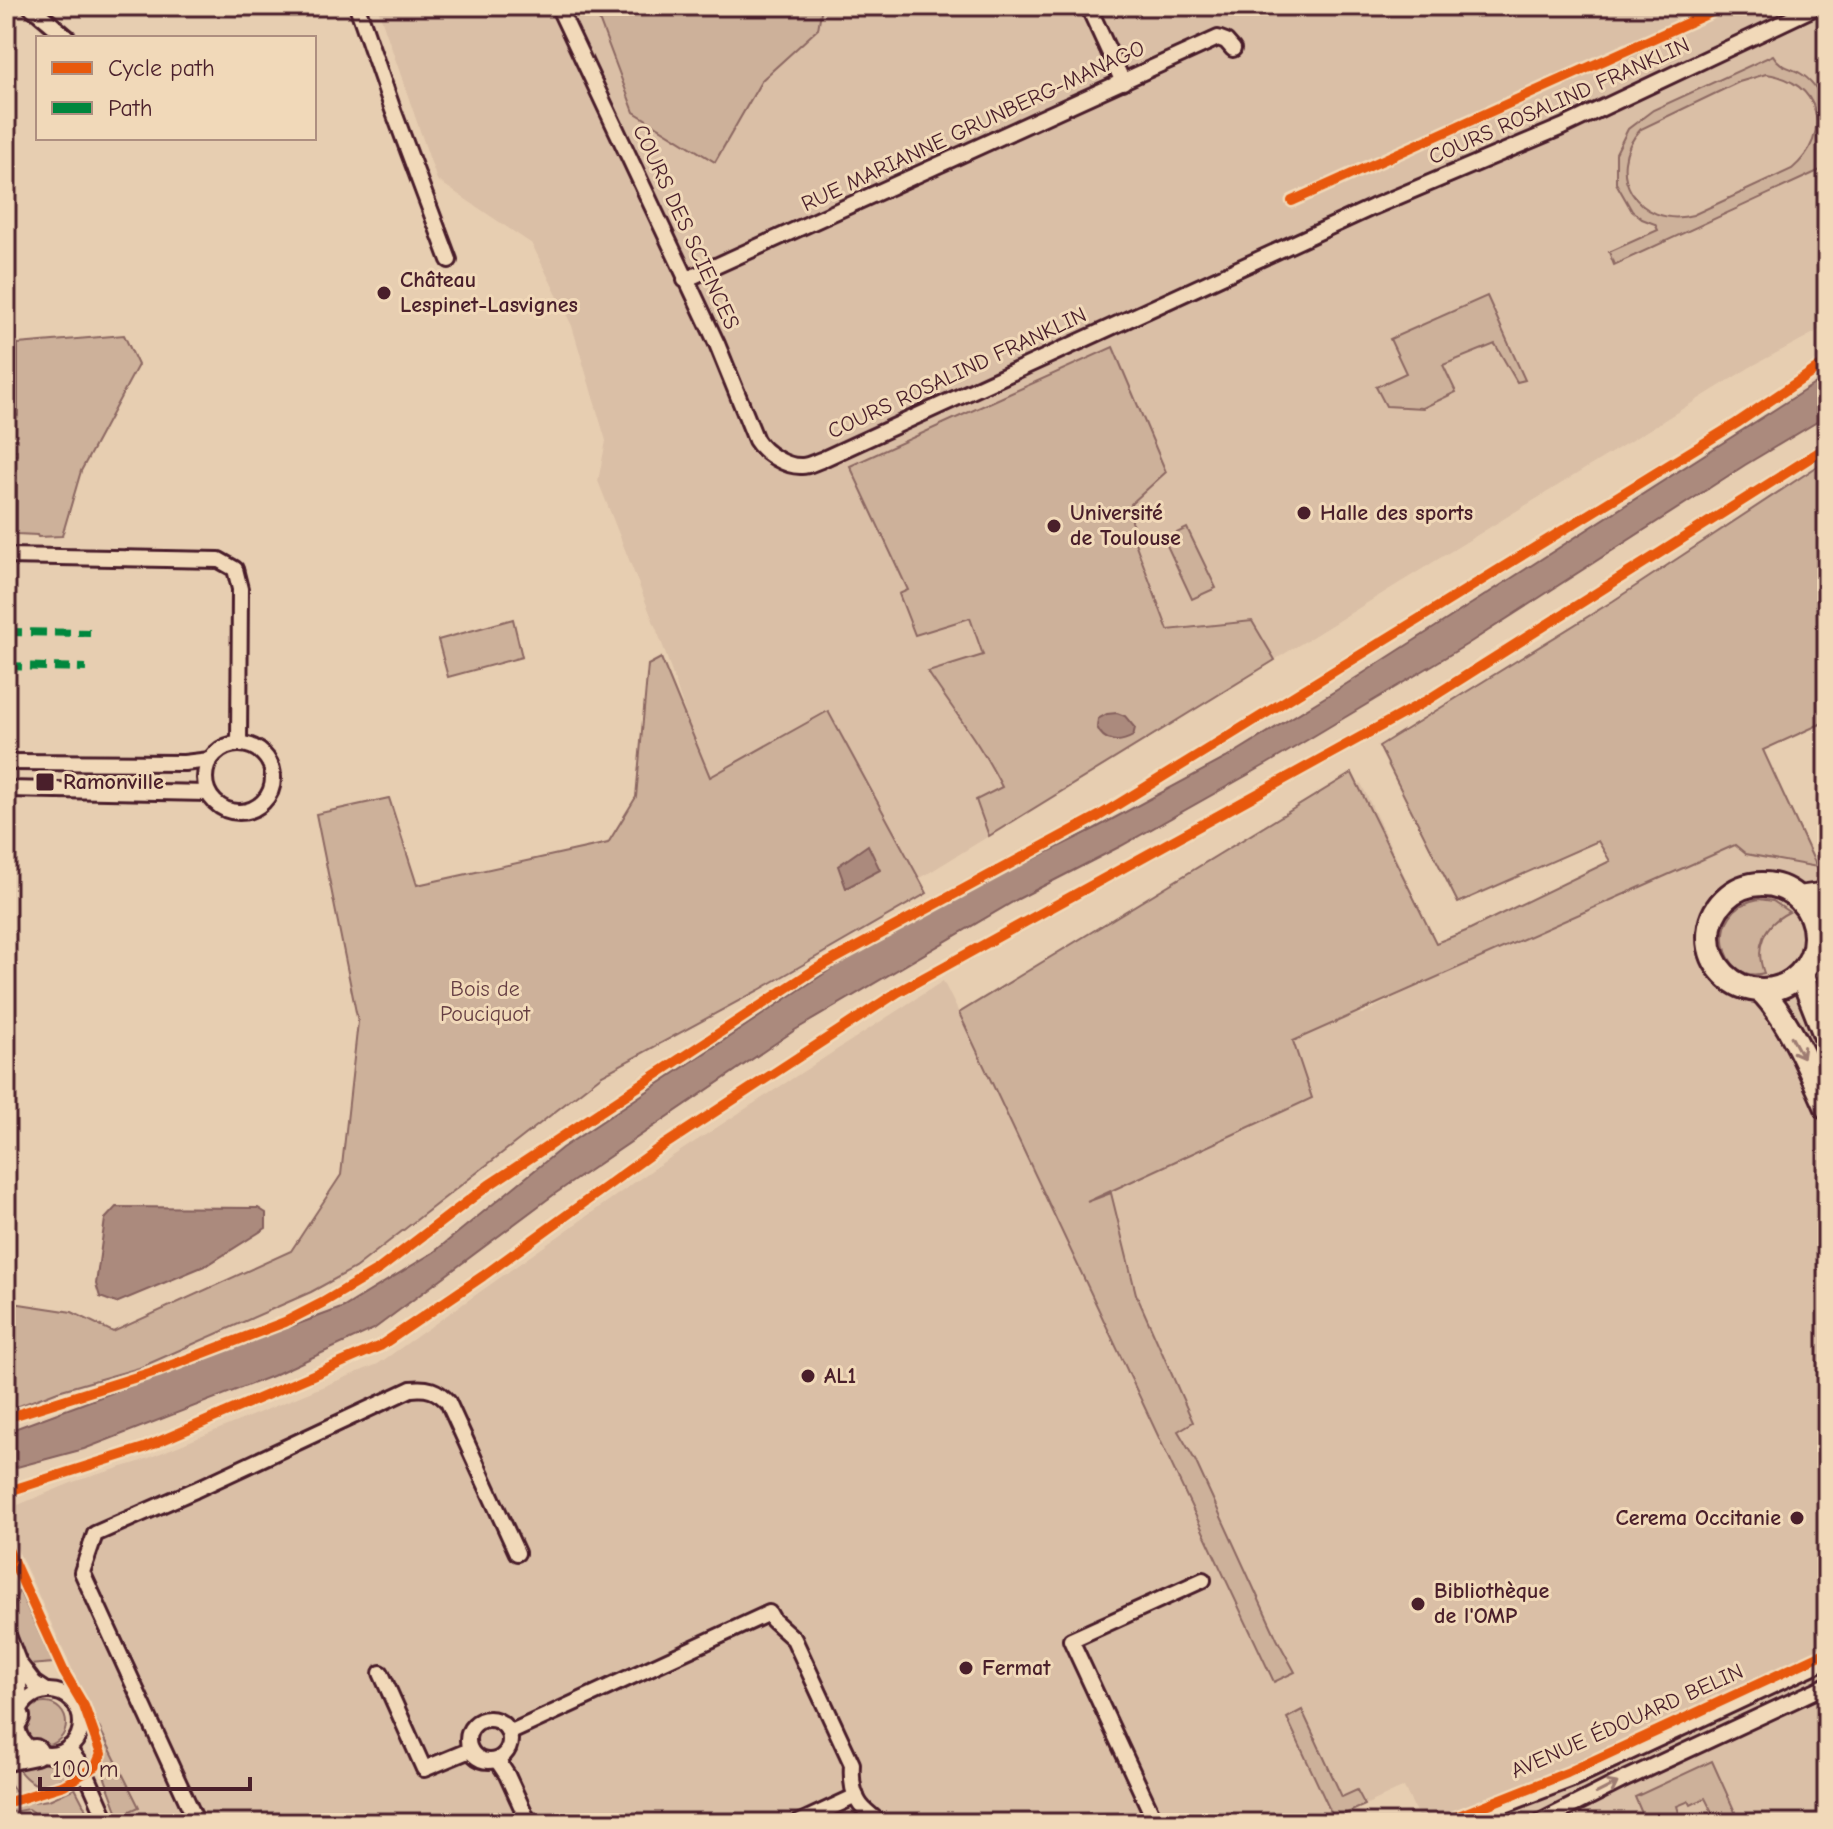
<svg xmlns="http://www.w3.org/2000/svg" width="1833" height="1829" font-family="'Comic Neue',sans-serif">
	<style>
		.built { fill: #dabfa6 }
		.green { fill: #cdb19a; stroke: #8c6862; stroke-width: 2; fill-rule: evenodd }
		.water { fill: #ab8a7d; stroke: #845f5c; stroke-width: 2 }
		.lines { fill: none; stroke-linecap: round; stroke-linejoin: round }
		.street-casing { stroke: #4a1f2b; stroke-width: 20 }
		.secondary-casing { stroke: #4a1f2b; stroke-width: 28 }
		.primary-casing { stroke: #4a1f2b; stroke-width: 30 }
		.street { stroke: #f1d9b9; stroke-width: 14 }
		.secondary { stroke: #f1d9b9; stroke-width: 22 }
		.primary { stroke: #f1d9b9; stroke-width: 24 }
		.quiet { stroke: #00873e; stroke-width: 8; stroke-dasharray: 16 8; stroke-linecap: butt }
		.cycleway-casing { stroke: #f1d9b9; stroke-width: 15 }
		.cycleway { stroke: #e8590c; stroke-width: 10 }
		.oneway { stroke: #9e7c72 }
		.poi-dot { fill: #4a1f2b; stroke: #f1d9b9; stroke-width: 3 }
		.labels { text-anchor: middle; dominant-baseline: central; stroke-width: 6; stroke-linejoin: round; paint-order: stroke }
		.street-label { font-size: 22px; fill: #4a1f2b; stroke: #f1d9b9 }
		.poi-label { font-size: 22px; font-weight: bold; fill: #4a1f2b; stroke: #f1d9b9; text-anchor: start }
		.park-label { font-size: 22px; fill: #643c41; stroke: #f1d9b9 }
	</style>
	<rect width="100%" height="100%" fill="#e7ceb1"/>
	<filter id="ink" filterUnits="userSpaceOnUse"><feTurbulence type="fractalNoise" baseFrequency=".0125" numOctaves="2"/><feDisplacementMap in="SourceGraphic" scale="16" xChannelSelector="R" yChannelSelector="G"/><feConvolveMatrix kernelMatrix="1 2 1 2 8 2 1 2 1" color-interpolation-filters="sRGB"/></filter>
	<g filter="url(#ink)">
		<g class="built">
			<polygon points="377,6 1827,6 1827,326 1752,366 771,970 663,646 598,481 606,441 572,326 532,244 437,180"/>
			<polygon points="1361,783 1407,881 1276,1018 1362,1014 1449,970 1735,845 1746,854 1817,867 1827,884 1827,1823 1421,1823 1404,1787 1326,1823 106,1823 139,1807 96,1721 6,1524 6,1510 76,1481 139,1462 378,1364 662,1163 943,981 959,1013"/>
		</g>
		<g class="green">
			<polygon points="594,6 822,6 818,29 762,80 715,162 634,112"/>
			<path d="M1773,55c7,13 19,12 30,20 30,21 24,60 24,92l-213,98 -5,-13 49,-22 -3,-6 -13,-5 -10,-8 -16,-28v-30l12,-24 25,-19zM1766,74c55,7 67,60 26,95l-99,46c-55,15 -91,-45 -52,-86l98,-47z"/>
			<polygon points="1487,296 1525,380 1517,382 1495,344 1443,365 1456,392 1423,408 1386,406 1376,387 1406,373 1390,339"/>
			<polygon points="124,335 138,365 81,471 62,536 38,537 37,535 17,534 17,472 6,471 6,455 17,455 17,450 6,450 6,409 18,416 18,344"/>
			<path d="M1113,347l53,125 -35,32 2,33 35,93 84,-9 23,39 -286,176 -13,-36 26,-13c-20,-41 -49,-77 -74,-115l55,-17 -13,-37 -55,17 -16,-41 9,-4 -58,-124z"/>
			<polygon points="1827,460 1827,721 1763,750 1817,867 1746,854 1735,845 1293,1041 1312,1098 1087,1202 1111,1193 1136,1294 1193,1422 1178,1431 1195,1460 1277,1639 1295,1672 1274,1682 959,1013 1352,773 1436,943 1466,931 1610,861 1598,841 1458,903 1379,746 1613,601"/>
			<polygon points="1187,528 1216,588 1192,599 1164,539"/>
			<polygon points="513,619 522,657 448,677 438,640"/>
			<polygon points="661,658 710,777 828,711 927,893 759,990 602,1075 355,1268 311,1292 139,1368 58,1391 6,1411 6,1302 72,1312 113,1332 291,1251 341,1175 358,1022 316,814 389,798 417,885 608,843 636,797 648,665"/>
			<path d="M1759,899l14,2 16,11c-25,12 -35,35 -25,61 -43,13 -61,-65 -5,-74z"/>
			<path d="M19,1590l34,73 -24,2c-11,-26 -23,-47 -10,-75z"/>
			<circle cx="45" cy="1724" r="21"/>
			<polygon points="1302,1710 1342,1797 1357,1790 1365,1805 1334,1819 1287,1718"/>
			<polygon points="96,1721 139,1807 119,1816 103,1773 105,1753"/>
			<path d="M12,1761l43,3 16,9c-30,17 -39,17 -59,-12z"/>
			<polygon points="1712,1761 1740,1823 1708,1823 1705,1818 1713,1814 1705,1798 1691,1805 1689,1801 1677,1806 1682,1823 1646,1823 1635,1797"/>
			<polygon points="6,1778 24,1803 49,1800 75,1788 93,1823 49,1823 28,1809 6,1813"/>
		</g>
		<g class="water">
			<polygon points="1827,376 1827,416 1745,465 1466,645 1267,764 1121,846 1018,899 795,1030 556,1193 374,1329 272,1376 84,1449 6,1470 6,1432 344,1307 434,1252 562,1148 840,963 920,916 1094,829 1226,758 1340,688"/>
			<path d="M1117,713l8,3 10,12 -2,8c-14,8 -29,7 -36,-9l1,-8 9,-5z"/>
			<polygon points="868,845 880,870 846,888 838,866"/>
			<polygon points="116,1207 258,1208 266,1213 266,1228 209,1264 116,1303 100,1297 96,1284 105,1219"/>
		</g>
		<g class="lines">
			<defs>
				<g id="street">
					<polyline points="30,6 68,38"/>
					<polyline points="357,6 393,110 449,260"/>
					<path d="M558,6l159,338 39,96c8,13 30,27 46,26 6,0 13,-4 19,-6l552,-253 189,-80 256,-121"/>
					<polyline points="1088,6 1123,82"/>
					<polyline points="685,280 1218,38 1226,41 1233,49"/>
					<polyline points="6,556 219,560 235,569 240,589 239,744"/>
					<circle cx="239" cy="778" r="34"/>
					<polyline points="6,762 184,763 210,760"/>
					<polyline points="6,789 208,793"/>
					<polyline points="6,1630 18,1661 20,1709"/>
					<polyline points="18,1662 34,1683 46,1691"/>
					<polyline points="381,1673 424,1769 470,1750"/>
					<circle cx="49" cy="1723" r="32"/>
					<circle cx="489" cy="1740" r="21"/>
					<path d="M509,1733l260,-120 4,7 21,19 58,125c-1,16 0,33 12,45 5,5 10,8 15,14"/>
					<polyline points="68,1748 86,1773 108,1823"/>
					<polyline points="497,1760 507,1775 529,1823"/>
					<path d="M197,1823l-115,-251 13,-38 100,-44 216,-101c16,-2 26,1 37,13l69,151"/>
					<polyline points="798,1823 856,1796"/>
					<polyline points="1156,1823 1071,1640 1203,1580"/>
					<polyline points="1458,1823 1570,1780 1827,1660"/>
					<polyline points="1538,1823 1621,1781 1827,1685"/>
				</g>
				<g id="secondary">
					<circle cx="1762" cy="937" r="53"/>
					<polyline points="1799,898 1827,894"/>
					<polyline points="1803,971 1803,979 1827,1040"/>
					<path d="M1760,990c27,25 52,84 67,118"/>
				</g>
				<g id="primary">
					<polyline points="6,1734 17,1717"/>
					<polyline points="6,1758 35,1752"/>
				</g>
			</defs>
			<use href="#street" class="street-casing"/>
			<use href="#secondary" class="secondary-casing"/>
			<use href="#primary" class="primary-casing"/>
			<use href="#street" class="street"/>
			<use href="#secondary" class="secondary"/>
			<use href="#primary" class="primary"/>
			<g class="quiet">
				<polyline points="6,632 90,633"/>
				<polyline points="6,666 86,668"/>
			</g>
			<defs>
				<g id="cycleway">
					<polyline points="1292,201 1725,6"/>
					<polyline points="6,1418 159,1370 285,1322 322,1303 378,1270 489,1185 816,969 1099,816 1737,423 1827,362"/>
					<polyline points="6,1492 144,1448 380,1346 483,1276 655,1151 898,992 1426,701 1827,447"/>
					<polyline points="6,1545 64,1672 84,1706 101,1754 96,1766 64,1785 6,1803"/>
					<polyline points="1441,1823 1567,1773 1827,1652"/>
				</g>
			</defs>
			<use href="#cycleway" class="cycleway-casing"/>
			<use href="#cycleway" class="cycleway"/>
		</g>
		<defs><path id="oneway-shaft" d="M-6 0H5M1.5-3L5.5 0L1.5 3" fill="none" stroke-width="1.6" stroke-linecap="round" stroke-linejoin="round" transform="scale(2)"/></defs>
		<g class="oneway">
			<use href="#oneway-shaft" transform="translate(1797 1047) rotate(61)"/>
			<use href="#oneway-shaft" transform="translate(1607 1788) rotate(-27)"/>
		</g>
	</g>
	<g class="poi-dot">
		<circle cx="384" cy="293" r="8"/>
		<circle cx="1304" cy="513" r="8"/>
		<circle cx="1054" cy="526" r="8"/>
		<rect x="35" y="772" width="20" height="20" rx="4"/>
		<circle cx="808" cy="1376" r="8"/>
		<circle cx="1797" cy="1518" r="8"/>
		<circle cx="1418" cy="1604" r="8"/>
		<circle cx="966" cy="1668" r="8"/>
	</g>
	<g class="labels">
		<g class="street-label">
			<text transform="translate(1559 101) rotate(-24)">COURS ROSALIND FRANKLIN</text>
			<text transform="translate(973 126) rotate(-25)">RUE MARIANNE GRUNBERG-MANAGO</text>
			<text transform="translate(686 227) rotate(65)">COURS DES SCIENCES</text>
			<text transform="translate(957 373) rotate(-25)">COURS ROSALIND FRANKLIN</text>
			<text transform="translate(1627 1721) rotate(-24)">AVENUE ÉDOUARD BELIN</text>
		</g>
		<g class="poi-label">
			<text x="400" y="280">Château<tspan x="400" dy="25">Lespinet-Lasvignes</tspan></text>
			<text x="1070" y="513">Université<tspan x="1070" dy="25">de Toulouse</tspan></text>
			<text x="1320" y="513">Halle des sports</text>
			<text x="63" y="782">Ramonville</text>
			<text x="824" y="1376">AL1</text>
			<text x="1781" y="1518" text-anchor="end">Cerema Occitanie</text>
			<text x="1434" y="1591">Bibliothèque<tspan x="1434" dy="25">de l'OMP</tspan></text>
			<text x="982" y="1668">Fermat</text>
		</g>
		<g class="park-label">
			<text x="485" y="989">Bois de<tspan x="485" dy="25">Pouciquot</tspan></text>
		</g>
	</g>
	<rect width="1833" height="1829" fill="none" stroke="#f1d9b9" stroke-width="32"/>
	<rect x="16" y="16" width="1801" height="1797" fill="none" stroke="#4a1f2b" stroke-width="3" filter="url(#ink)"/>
	<rect x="36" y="36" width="280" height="104" fill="#f1d9b9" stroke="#ae8f80" stroke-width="2"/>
	<rect x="52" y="62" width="40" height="12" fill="#e8590c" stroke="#ae8f80" stroke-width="2"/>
	<text x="108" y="76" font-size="24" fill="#4a1f2b">Cycle path</text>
	<rect x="52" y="102" width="40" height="12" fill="#00873e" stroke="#ae8f80" stroke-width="2"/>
	<text x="108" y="116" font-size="24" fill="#4a1f2b">Path</text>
	<path d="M40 1777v12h210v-12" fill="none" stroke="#4a1f2b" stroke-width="4"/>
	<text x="52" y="1777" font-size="24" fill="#4a1f2b" stroke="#f1d9b9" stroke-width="6" paint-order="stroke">100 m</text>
</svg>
